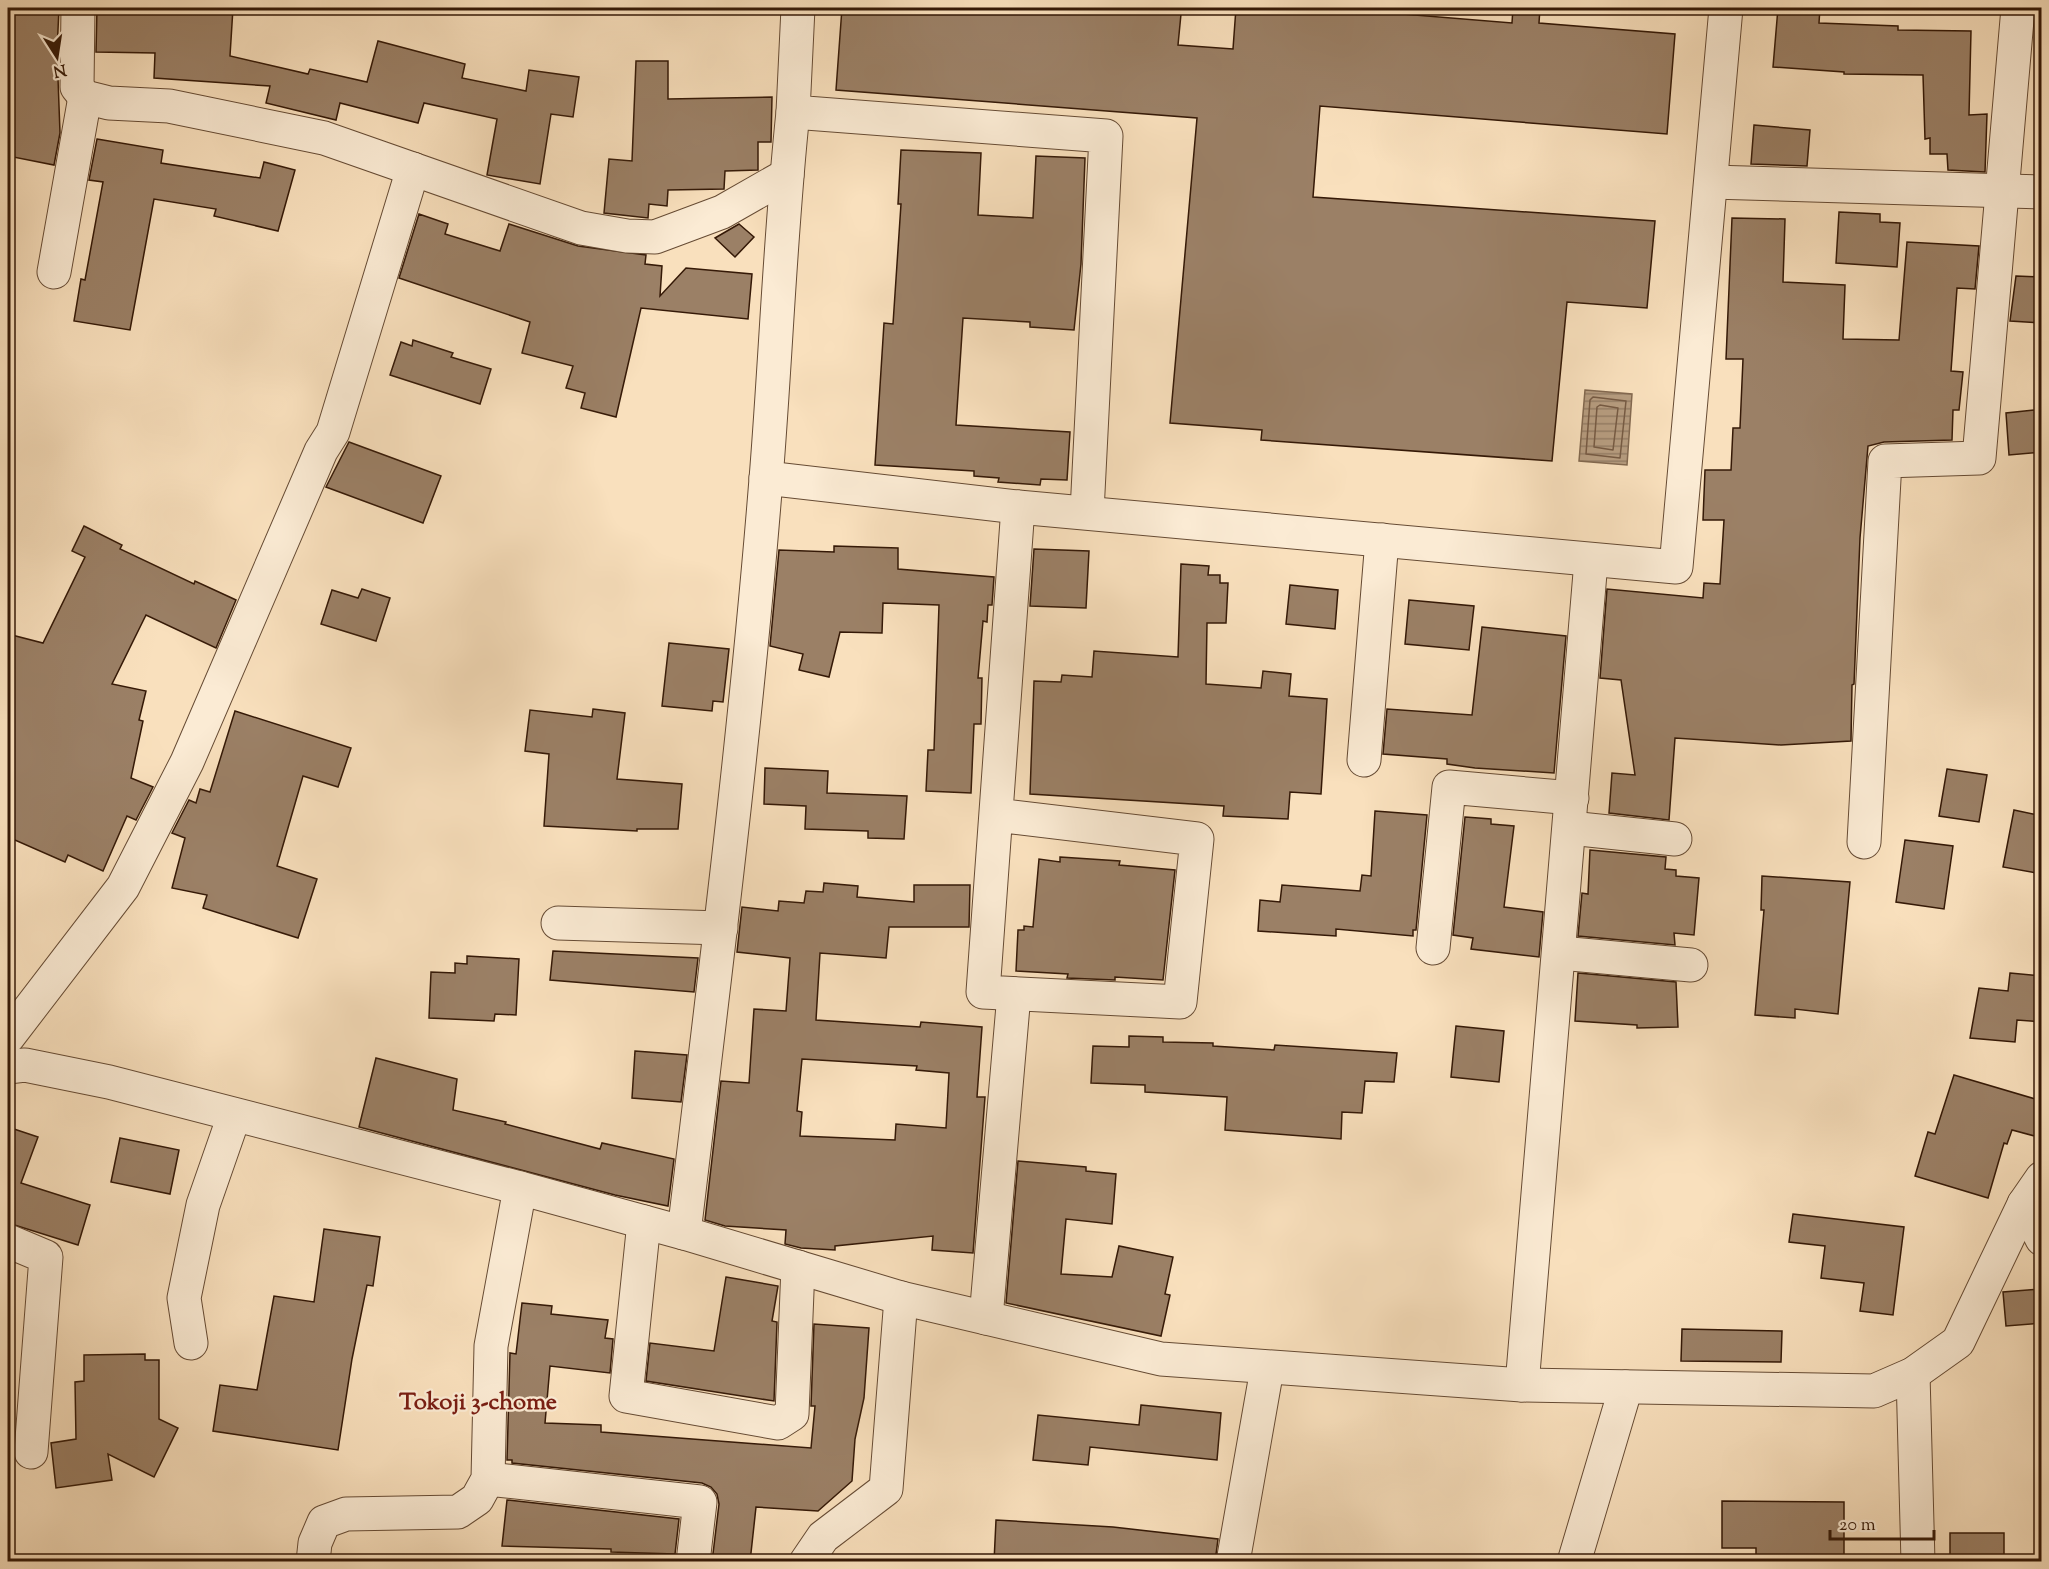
<svg xmlns="http://www.w3.org/2000/svg" width="2049" height="1569" font-family="'Sorts Mill Goudy',serif">
	<style>
		.water { fill: url(#water-rules); stroke: #82684f; stroke-width: 1.5 }
		.lines { fill: none; stroke-linecap: round; stroke-linejoin: round }
		.shore { stroke: #765a43; stroke-width: 1.5 }
		.building { fill: #9b8066; stroke: #351907; stroke-width: 1.5; fill-rule: evenodd }
		.minor-casing { stroke: #664b34; stroke-width: 35 }
		.minor { stroke: #fbebd4; stroke-width: 33 }
		.labels { text-anchor: middle; dominant-baseline: central; stroke-width: 4.5; stroke-linejoin: round; paint-order: stroke }
		.neighbourhood-label { font-size: 24px; font-weight: bold; fill: #7a1f14; stroke: #fbebd4 }
	</style>
	<defs>
		<pattern id="water-rules" width="6" height="5" patternUnits="userSpaceOnUse" patternTransform="scale(1.5)"><rect width="6" height="5" fill="#b69c7f"/><path d="M0 2.5h6" fill="none" stroke="#957e66"/></pattern>
	</defs>
	<rect width="100%" height="100%" fill="#f9e0bd"/>
	<filter id="stains"><feTurbulence type="fractalNoise" baseFrequency=".00333" numOctaves="4"/><feColorMatrix values="0 0 0 0 .2 0 0 0 0 .09 0 0 0 0 .02 0 0 0 .5 -.17"/></filter>
	<radialGradient id="worn" r=".72"><stop offset=".6" stop-color="#630" stop-opacity="0"/><stop offset="1" stop-color="#630" stop-opacity=".3"/></radialGradient>
	<polygon class="water" points="1585,390 1632,394 1627,465 1579,461"/>
	<g class="lines">
		<g class="shore">
			<polygon points="1593,397 1626,401 1620,458 1586,454 1590,400"/>
			<polygon points="1600,405 1618,408 1613,450 1594,447 1597,407"/>
		</g>
	</g>
	<g class="building">
		<polygon points="8,8 59,8 57,51 60,133 54,165 8,156"/>
		<polygon points="97,8 233,8 230,56 308,74 310,69 367,82 378,41 465,64 462,78 526,91 529,70 579,77 573,117 551,114 540,184 487,175 497,119 424,103 418,123 340,103 336,120 266,103 270,86 154,78 155,53 96,52"/>
		<polygon points="842,8 1092,8 1181,14 1178,45 1233,49 1236,8 1329,8 1512,23 1513,8 1540,8 1539,23 1675,34 1667,134 1320,106 1313,197 1655,221 1647,308 1567,302 1552,461 1261,440 1262,430 1170,423 1197,118 836,90"/>
		<polygon points="1778,8 1820,8 1819,23 1898,26 1898,30 1971,31 1969,115 1987,114 1985,172 1948,170 1947,154 1930,154 1930,138 1925,139 1923,75 1844,74 1844,72 1773,67"/>
		<polygon points="636,61 668,61 668,99 772,97 771,142 758,142 758,170 725,171 724,189 668,190 667,206 649,204 648,218 604,213 609,159 632,161"/>
		<polygon points="1754,125 1810,130 1807,166 1751,164"/>
		<polygon points="97,139 163,150 161,163 260,178 264,162 295,170 278,231 214,216 216,209 154,199 130,330 74,321 81,279 85,280 103,182 89,180"/>
		<polygon points="901,150 981,153 978,215 1033,218 1036,156 1085,158 1081,264 1074,330 1030,327 1030,322 963,318 956,425 1070,432 1067,480 1041,479 1040,485 998,482 999,478 974,476 974,471 875,465 884,323 893,324 901,204 898,204"/>
		<polygon points="1839,212 1880,214 1880,222 1900,223 1897,267 1836,263"/>
		<polygon points="419,214 448,224 445,234 500,251 509,224 578,246 646,255 645,264 662,266 660,296 686,268 752,274 748,319 641,308 616,417 581,408 585,393 566,388 573,366 522,353 530,322 399,278"/>
		<polygon points="1732,218 1785,219 1783,282 1845,285 1843,339 1899,340 1907,242 1979,246 1975,289 1957,288 1951,371 1963,372 1959,410 1953,410 1952,440 1884,442 1868,446 1860,538 1854,684 1852,685 1851,741 1781,745 1675,738 1669,820 1609,813 1612,773 1635,775 1621,680 1600,678 1607,589 1703,598 1704,583 1720,584 1724,520 1703,520 1705,470 1731,470 1733,428 1740,428 1743,359 1726,359"/>
		<polygon points="739,224 754,237 735,257 715,238"/>
		<polygon points="2016,276 2042,277 2042,323 2010,321"/>
		<polygon points="413,340 453,353 451,357 491,369 480,404 390,375 401,342 412,346"/>
		<polygon points="2035,410 2036,417 2042,416 2042,452 2009,455 2006,413"/>
		<polygon points="349,442 441,476 423,523 326,487"/>
		<polygon points="84,526 122,545 120,549 194,584 195,581 236,600 216,648 146,615 112,684 146,691 139,720 143,721 131,778 153,787 136,820 127,816 103,871 68,855 65,862 8,837 8,634 43,643 85,557 72,551"/>
		<polygon points="834,546 898,548 898,569 994,577 992,605 988,605 987,622 983,621 978,678 982,678 981,724 974,724 971,793 926,791 928,750 934,750 939,605 883,603 882,633 840,632 829,677 799,670 803,654 770,646 779,550 834,552"/>
		<polygon points="1034,549 1089,551 1086,608 1030,606"/>
		<polygon points="1181,564 1209,566 1208,575 1220,575 1220,583 1228,583 1226,623 1207,623 1206,684 1261,688 1263,671 1291,674 1289,696 1327,699 1321,794 1290,792 1288,819 1223,816 1224,806 1030,794 1034,681 1061,682 1062,675 1092,677 1094,651 1178,657"/>
		<polygon points="1290,585 1338,590 1335,629 1286,624"/>
		<polygon points="362,589 390,598 376,641 321,624 332,590 358,598"/>
		<polygon points="1409,600 1474,606 1469,650 1405,644"/>
		<polygon points="1482,627 1566,636 1554,773 1475,768 1447,764 1447,759 1383,754 1387,709 1472,715"/>
		<polygon points="669,643 729,649 723,702 713,701 712,711 662,706"/>
		<polygon points="593,709 625,713 617,779 682,784 678,829 637,829 637,831 544,826 549,754 525,751 530,710 592,717"/>
		<polygon points="235,711 351,748 338,787 303,776 277,866 317,879 298,938 203,908 207,895 172,888 185,838 172,833 189,800 196,803 200,789 210,792"/>
		<polygon points="765,768 828,771 827,793 907,796 904,839 868,838 868,831 805,829 806,806 764,804"/>
		<polygon points="1947,769 1987,775 1979,822 1939,816"/>
		<polygon points="2014,810 2042,816 2042,874 2003,867"/>
		<polygon points="1375,811 1427,815 1416,930 1413,930 1413,936 1336,929 1336,936 1258,931 1260,900 1280,902 1282,885 1360,891 1362,875 1371,876"/>
		<polygon points="1465,817 1491,819 1491,824 1514,826 1504,907 1543,912 1539,957 1471,949 1473,938 1453,935"/>
		<polygon points="1905,840 1953,846 1944,909 1896,902"/>
		<polygon points="1590,850 1666,857 1665,869 1676,870 1676,876 1699,878 1694,935 1674,933 1675,945 1578,936 1582,893 1588,894"/>
		<polygon points="1060,857 1120,861 1119,865 1175,870 1163,980 1115,977 1115,980 1067,978 1068,974 1016,971 1018,930 1024,930 1024,926 1033,927 1039,859 1060,862"/>
		<polygon points="1762,876 1850,882 1838,1014 1795,1009 1795,1018 1755,1015 1764,910 1761,910"/>
		<path d="M824,883l34,3 -1,11 57,5v-17h56l-1,42h-80l-3,31 -66,-5 -4,67 104,7 1,-5 61,5 -5,70h8l-12,156 -41,-3 1,-14 -98,10v4l-34,-2 -16,-4 1,-14 -61,-4 -20,-6 16,-139 28,2 5,-74 32,2 4,-53 -53,-6 5,-45 36,4 1,-10 25,2 2,-12 17,1zM802,1059l115,7 -1,4 33,3 -3,55 -50,-4 -1,16 -95,-4 2,-24 -5,-1z"/>
		<polygon points="553,951 698,958 694,992 550,980"/>
		<polygon points="467,956 519,959 516,1015 495,1014 494,1021 429,1018 431,972 455,973 455,963 467,964"/>
		<polygon points="1578,973 1676,982 1678,1027 1637,1028 1637,1025 1575,1021"/>
		<polygon points="2010,973 2042,976 2042,1022 2017,1020 2015,1042 1970,1038 1979,988 2008,991"/>
		<polygon points="1456,1026 1504,1031 1499,1082 1451,1077"/>
		<polygon points="1129,1036 1163,1037 1163,1042 1213,1043 1213,1046 1274,1050 1275,1045 1397,1053 1394,1082 1365,1081 1362,1113 1342,1112 1341,1139 1225,1130 1227,1097 1145,1092 1145,1085 1091,1083 1093,1046 1129,1047"/>
		<polygon points="635,1051 687,1055 681,1102 632,1098"/>
		<polygon points="376,1058 457,1079 453,1110 506,1122 505,1124 600,1149 602,1143 674,1159 668,1206 615,1195 359,1127"/>
		<polygon points="1954,1075 2042,1101 2042,1138 2012,1130 2007,1144 2004,1143 1988,1198 1915,1176 1928,1132 1935,1134"/>
		<polygon points="8,1127 38,1137 21,1183 90,1205 78,1245 8,1223"/>
		<polygon points="120,1138 179,1150 170,1194 111,1182"/>
		<polygon points="1018,1161 1086,1167 1086,1171 1116,1174 1112,1224 1066,1219 1061,1274 1112,1277 1119,1246 1173,1257 1165,1294 1170,1295 1161,1336 1006,1303"/>
		<polygon points="1793,1214 1904,1227 1893,1315 1860,1311 1864,1283 1821,1278 1825,1246 1789,1242"/>
		<polygon points="324,1229 380,1237 373,1286 367,1285 352,1359 338,1450 213,1431 220,1385 257,1390 274,1296 314,1302"/>
		<polygon points="726,1277 778,1286 772,1321 777,1322 774,1401 646,1381 650,1343 714,1351"/>
		<polygon points="2042,1289 2042,1323 2006,1326 2003,1292"/>
		<polygon points="522,1303 552,1306 551,1314 608,1320 605,1338 613,1339 610,1373 550,1366 545,1423 601,1425 601,1432 811,1448 815,1406 811,1406 814,1324 869,1328 864,1398 855,1439 852,1481 818,1511 756,1507 750,1562 712,1562 719,1504 717,1494 711,1487 702,1483 512,1463 512,1460 507,1460 510,1353 516,1354"/>
		<polygon points="1682,1329 1782,1331 1781,1362 1681,1361"/>
		<polygon points="145,1354 145,1360 159,1360 159,1419 178,1428 154,1477 108,1454 112,1480 56,1488 51,1443 76,1439 75,1382 84,1381 84,1355"/>
		<polygon points="1141,1405 1221,1413 1217,1460 1090,1447 1088,1465 1033,1460 1038,1415 1139,1425"/>
		<polygon points="507,1500 679,1519 675,1554 611,1552 611,1549 502,1546"/>
		<polygon points="1722,1501 1844,1502 1844,1562 1756,1562 1756,1548 1722,1548"/>
		<polygon points="996,1520 1113,1527 1218,1539 1215,1562 994,1562"/>
		<rect x="1950" y="1533" width="54" height="29"/>
	</g>
	<g class="lines">
		<defs>
			<g id="minor">
				<polyline points="78,8 77,87 85,97 109,103 169,106 324,138 581,228 627,236 655,237 722,212 787,175"/>
				<polyline points="798,8 793,112 1106,136 1087,512"/>
				<polyline points="1712,182 2042,192"/>
				<polyline points="54,272 85,97"/>
				<polyline points="766,478 1018,507 1676,567 1726,8"/>
				<polyline points="1364,760 1382,540"/>
				<polyline points="997,815 1197,839 1180,1002 983,992 1018,507"/>
				<polyline points="1570,828 1675,839"/>
				<polyline points="1864,842 1885,461 1979,458 2018,8"/>
				<polyline points="558,923 721,928"/>
				<polyline points="1433,948 1449,787 1572,798"/>
				<polyline points="1560,953 1691,965"/>
				<polyline points="8,1037 123,887 187,762 321,451 333,432 413,169"/>
				<polyline points="8,1067 25,1065 109,1082 520,1188 684,1233 901,1298 1161,1359 1522,1385 1874,1391 1913,1374 1958,1342 2024,1204 2042,1178"/>
				<polyline points="2024,1204 2042,1239"/>
				<polyline points="644,1222 626,1396 778,1423 792,1414 798,1267"/>
				<path d="M684,1233c30,-251 62,-502 82,-754 10,-123 14,-245 27,-367"/>
				<polyline points="8,1241 46,1257 31,1452"/>
				<polyline points="986,1318 1014,994"/>
				<polyline points="191,1343 184,1298 203,1205 234,1116"/>
				<polyline points="1913,1374 1918,1562"/>
				<polyline points="1522,1385 1591,561"/>
				<polyline points="488,1479 700,1502 693,1562"/>
				<polyline points="313,1562 315,1543 324,1522 346,1514 458,1512 477,1499 488,1479 491,1346 520,1188"/>
				<polyline points="806,1562 823,1537 886,1489 901,1298"/>
				<polyline points="1233,1562 1267,1369"/>
				<polyline points="1574,1562 1626,1387"/>
			</g>
		</defs>
		<use href="#minor" class="minor-casing"/>
		<use href="#minor" class="minor"/>
	</g>
	<g class="labels">
		<g class="neighbourhood-label">
			<text x="478" y="1403">Tokoji 3-chome</text>
		</g>
	</g>
	<rect width="2049" height="1569" fill="none" stroke="#f9e0bd" stroke-width="30"/>
	<rect x="9" y="9" width="2031" height="1551" fill="none" stroke="#351907" stroke-width="3"/>
	<rect x="15" y="15" width="2019" height="1539" fill="none" stroke="#351907" stroke-width="1.5"/>
	<g transform="translate(57 57) rotate(168)" stroke="#fbebd4" stroke-width="4.5" paint-order="stroke">
	<path d="M0-4.5L10 22L0 15L-10 22Z" fill="#351907"/>
	<text y="-9" font-size="16" font-weight="bold" text-anchor="middle" fill="#351907">N</text>
	</g>
	<path d="M1830 1530v9h104v-9" fill="none" stroke="#351907" stroke-width="3"/>
	<text x="1839" y="1530" font-size="18" fill="#351907" stroke="#fbebd4" stroke-width="4.5" paint-order="stroke">20 m</text>
	<rect width="100%" height="100%" filter="url(#stains)"/>
	<rect width="100%" height="100%" fill="url(#worn)"/>
</svg>
